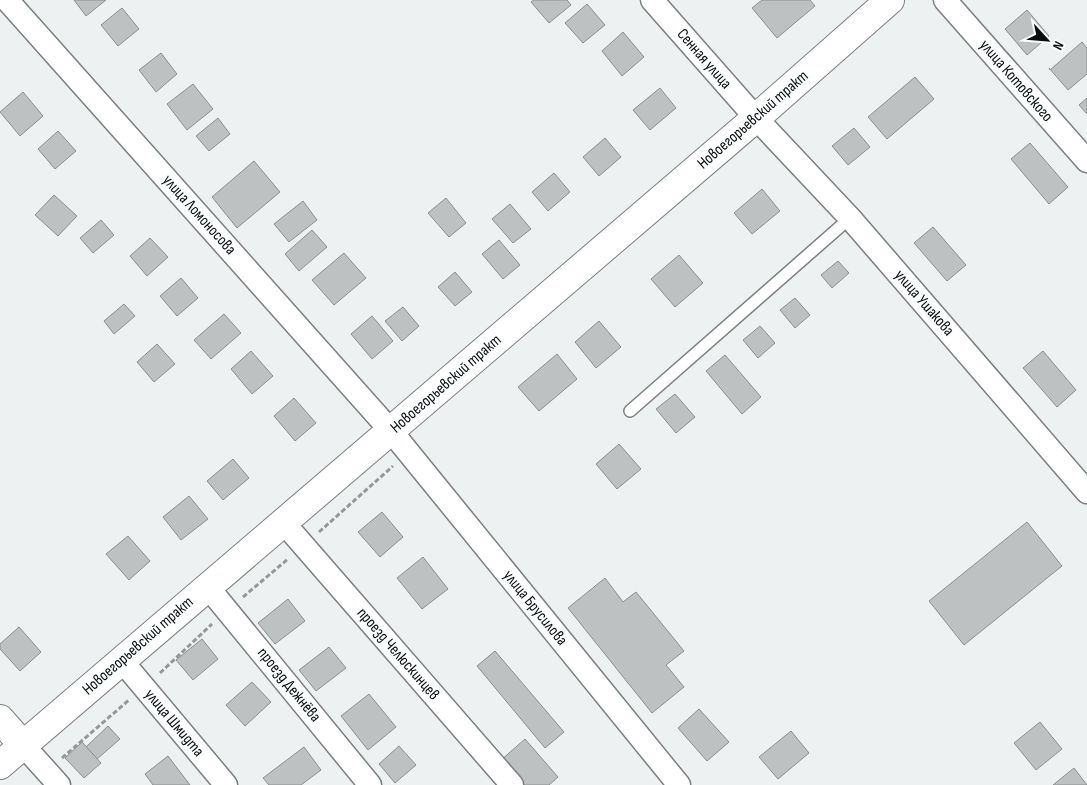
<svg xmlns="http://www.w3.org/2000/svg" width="1087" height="785" font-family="'Sofia Sans Condensed',sans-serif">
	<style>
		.building { fill: #bdc1c1; stroke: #8c8f90 }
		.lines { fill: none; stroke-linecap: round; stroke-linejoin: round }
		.service-casing { stroke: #7c7f80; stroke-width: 14 }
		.minor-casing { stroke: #7c7f80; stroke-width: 25 }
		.secondary-casing { stroke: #7c7f80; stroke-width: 30 }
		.path { stroke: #959898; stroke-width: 3; stroke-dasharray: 5 2.5; stroke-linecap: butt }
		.service { stroke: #fff; stroke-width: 11 }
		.minor { stroke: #fff; stroke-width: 22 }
		.secondary { stroke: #fff; stroke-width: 28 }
		.labels { text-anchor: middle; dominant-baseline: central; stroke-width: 4; stroke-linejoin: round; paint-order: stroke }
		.street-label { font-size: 16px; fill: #0b0c0c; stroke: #fafeff }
	</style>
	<rect width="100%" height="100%" fill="#edf1f2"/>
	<g class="building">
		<polygon points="74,0 106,0 86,16"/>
		<polygon points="534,0 567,0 571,5 549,23 531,2"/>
		<polygon points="762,0 810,0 815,6 777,38 752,8"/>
		<polygon points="587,4 605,25 583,43 565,23"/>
		<polygon points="122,8 139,29 118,46 101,25"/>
		<polygon points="1027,10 1049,36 1027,55 1005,29"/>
		<polygon points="623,32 644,57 622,76 602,51"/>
		<polygon points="1082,42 1087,48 1087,74 1068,90 1049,68 1050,70"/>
		<polygon points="161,53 177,74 156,92 139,70"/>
		<polygon points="915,77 934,99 887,139 868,117"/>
		<polygon points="193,84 213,109 187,130 167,104"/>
		<polygon points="660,88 676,108 650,130 633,110"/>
		<polygon points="23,92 43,116 20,136 0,112"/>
		<polygon points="1087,98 1087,114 1079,105"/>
		<polygon points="218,118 230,134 209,151 196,136"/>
		<polygon points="854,128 870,147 848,165 832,146"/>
		<polygon points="58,131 76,151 55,169 38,149"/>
		<polygon points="605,138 621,157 599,176 583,157"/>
		<polygon points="1030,143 1068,187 1049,204 1011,159"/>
		<polygon points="254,161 280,192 237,228 212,197"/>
		<polygon points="554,173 570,192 548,211 532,192"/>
		<polygon points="762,189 780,211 752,234 734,213"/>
		<polygon points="54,195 77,216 58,236 35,215"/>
		<polygon points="446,198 466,223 449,237 428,213"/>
		<polygon points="303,201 317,220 289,242 274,224"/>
		<polygon points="510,204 531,229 513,243 492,219"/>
		<polygon points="101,220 114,235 93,253 80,238"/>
		<polygon points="933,227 966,265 947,281 914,243"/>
		<polygon points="312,230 327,247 299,271 285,254"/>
		<polygon points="150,238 168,257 147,276 130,256"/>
		<polygon points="499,240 520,265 503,279 482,254"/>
		<polygon points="344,253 366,278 334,305 312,280"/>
		<polygon points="679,255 703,283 675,307 651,279"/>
		<polygon points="838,261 849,273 832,288 821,275"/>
		<polygon points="455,272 472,292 455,306 438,287"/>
		<polygon points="181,278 198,298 177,316 160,296"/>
		<polygon points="795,298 810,315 795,328 780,310"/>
		<polygon points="124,304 135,316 114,334 104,321"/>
		<polygon points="403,307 419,326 402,341 385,321"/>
		<polygon points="224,314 241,333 211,359 194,340"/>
		<polygon points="372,316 393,341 372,359 351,334"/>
		<polygon points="599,321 621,347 596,368 575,342"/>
		<polygon points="760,326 775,343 758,358 743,340"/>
		<polygon points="157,344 175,364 154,382 137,362"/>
		<polygon points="251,351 273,376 252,394 231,369"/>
		<polygon points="1043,351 1076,390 1057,407 1023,368"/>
		<polygon points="557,354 577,379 539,411 518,387"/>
		<polygon points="725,355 761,397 742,414 706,371"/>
		<polygon points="675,394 695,417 676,433 656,409"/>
		<polygon points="294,398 316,423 295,441 274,416"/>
		<polygon points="619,444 641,469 617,489 596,464"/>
		<polygon points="233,459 249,478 223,500 207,481"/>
		<polygon points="189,496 208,519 181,540 163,517"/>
		<polygon points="382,512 403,537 380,557 358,532"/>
		<polygon points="1027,522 1062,566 964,645 929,601"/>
		<polygon points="128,536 150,561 129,580 106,554"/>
		<polygon points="423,557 448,589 422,609 397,578"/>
		<polygon points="605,578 623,602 636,592 684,651 666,665 684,687 652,713 568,608"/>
		<polygon points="288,599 305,621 275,644 258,623"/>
		<polygon points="19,627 41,652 20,671 0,649 0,644"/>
		<polygon points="202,639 218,659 193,680 176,660"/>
		<polygon points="329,647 346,668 316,691 299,670"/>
		<polygon points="495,651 564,732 545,748 477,666"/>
		<polygon points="252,682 271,702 245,726 226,705"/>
		<polygon points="369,694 396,727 368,750 341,716"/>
		<polygon points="699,709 729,742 707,761 678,728"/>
		<polygon points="1040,722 1062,749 1036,770 1014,743"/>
		<polygon points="108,726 120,739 97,759 86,747"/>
		<polygon points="791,731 809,753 778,779 759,757"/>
		<polygon points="525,739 558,777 549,785 523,785 501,760"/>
		<polygon points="82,742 101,763 84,778 65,758"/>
		<polygon points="399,746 416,765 395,783 379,764"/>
		<polygon points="304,747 321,770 301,785 269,785 263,778"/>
		<polygon points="168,756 190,785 153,785 145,774"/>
		<polygon points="1074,768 1087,785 1053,785"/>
	</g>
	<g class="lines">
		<defs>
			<polyline id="service" points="630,411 850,218"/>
			<g id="minor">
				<polyline points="7,0 391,431 679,785"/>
				<polyline points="652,0 756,118 850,218 1087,492"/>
				<polyline points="945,0 1087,161"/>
				<polyline points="284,523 512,785"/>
				<polyline points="207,586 370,785"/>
				<polyline points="122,661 226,785"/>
				<polyline points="23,745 59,785"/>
			</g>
			<g id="secondary">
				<polyline points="0,719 23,745"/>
				<polyline points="0,765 756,118 890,0"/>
			</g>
		</defs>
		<use href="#service" class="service-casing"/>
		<use href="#minor" class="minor-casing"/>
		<use href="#secondary" class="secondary-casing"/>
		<g class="path">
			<polyline points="319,532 393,466"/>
			<polyline points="243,597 288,559"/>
			<polyline points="160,673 212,624"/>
			<polyline points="62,758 129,700"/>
		</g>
		<use href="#service" class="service"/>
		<use href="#minor" class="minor"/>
		<use href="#secondary" class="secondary"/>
	</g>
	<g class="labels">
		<g class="street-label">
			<text transform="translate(704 59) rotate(49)">Сенная улица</text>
			<text transform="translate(1016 81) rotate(49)">улица Котовского</text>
			<text transform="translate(753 120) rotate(-41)">Новоегорьевский тракт</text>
			<text transform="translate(199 215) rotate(48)">улица Ломоносова</text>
			<text transform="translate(924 303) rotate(49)">улица Ушакова</text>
			<text transform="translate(446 384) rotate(-41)">Новоегорьевский тракт</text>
			<text transform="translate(535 608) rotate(51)">улица Брусилова</text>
			<text transform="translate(138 646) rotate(-41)">Новоегорьевский тракт</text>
			<text transform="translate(398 654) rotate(49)">проезд Челюскинцев</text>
			<text transform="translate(289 685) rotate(51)">проезд Дежнёва</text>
			<text transform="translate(174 723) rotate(50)">улица Шмидта</text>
		</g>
	</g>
	<g transform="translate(1047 40) rotate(116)" stroke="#fafeff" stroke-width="4" paint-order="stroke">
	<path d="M0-4L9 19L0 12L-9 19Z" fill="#0b0c0c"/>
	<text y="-8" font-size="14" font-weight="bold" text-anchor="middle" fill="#0b0c0c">N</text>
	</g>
</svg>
